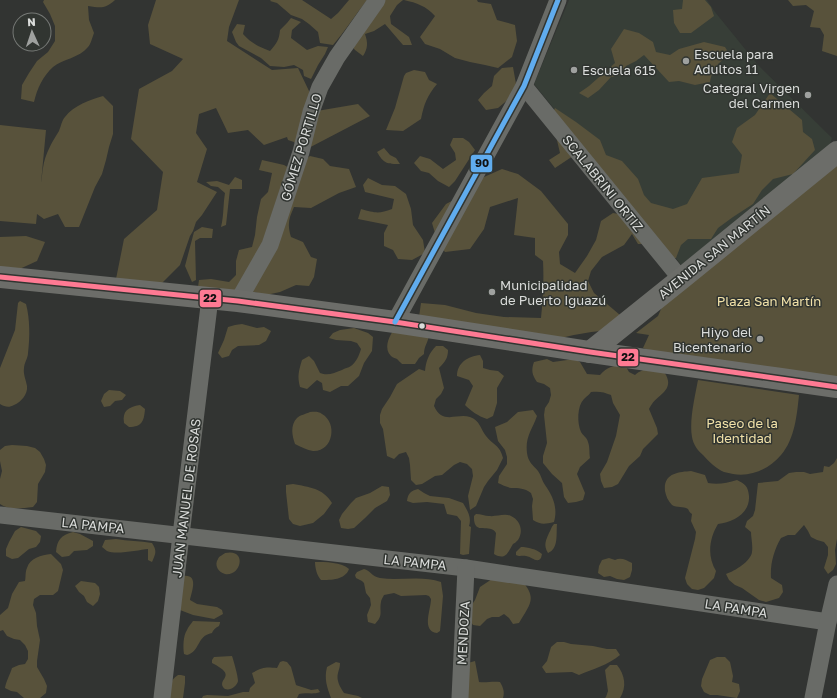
<svg xmlns="http://www.w3.org/2000/svg" width="837" height="698" font-family="'Golos Text',sans-serif">
	<style>
		.built { fill: #373e37 }
		.green { fill: #58523b }
		.lines { fill: none; stroke-linecap: round; stroke-linejoin: round }
		.minor { stroke: #696b67; stroke-width: 17 }
		.secondary { stroke: #6c6d69; stroke-width: 22 }
		.bus-1-casing { stroke: #313531; stroke-width: 8 }
		.bus-2-casing { stroke: #313531; stroke-width: 8 }
		.bus-1 { stroke: #fe7a93; stroke-width: 5 }
		.bus-2 { stroke: #60acee; stroke-width: 5 }
		.poi-dot { fill: #9fa19f; stroke: #313531; stroke-width: 1.5 }
		.bus-dot { fill: #dadcda; stroke: #313531; stroke-width: 1.5 }
		.labels { text-anchor: middle; dominant-baseline: central; stroke-width: 3; stroke-linejoin: round; paint-order: stroke }
		.poi-label { font-size: 13px; fill: #dadcda; stroke: #313531; text-anchor: start }
		.street-label { font-size: 13px; fill: #dadcda; stroke: #313531 }
		.park-label { font-size: 13px; fill: #f1e1a8; stroke: #313531 }
		.line-badge { stroke: #313531; stroke-width: 1.5 }
		.pale-badge-label { font-size: 11px; text-anchor: middle; font-weight: bold; fill: #111 }
	</style>
	<rect width="100%" height="100%" fill="#323432"/>
	<polygon class="built" points="569,0 707,0 715,12 758,65 832,138 829,147 683,267 534,84"/>
	<g class="green">
		<path d="M44,0h71c-10,9 -14,8 -27,6l1,14 5,13c-2,5 -3,11 -6,14 -9,11 -25,12 -35,20 -10,9 -16,22 -19,35l-13,-3 1,-14 7,-12 8,-12 11,-9 7,-11v-15l-5,-12 -7,-12z"/>
		<polygon points="156,0 239,0 229,27 227,41 272,70 298,68 309,91 311,112 358,104 370,116 301,152 294,142 288,140 287,137 264,145 248,130 228,133 216,108 199,114 196,133 207,149 197,182 217,192 202,215 196,222 193,231 190,236 180,265 161,284 116,279 124,239 157,210 163,172 131,139 139,89 172,71 183,59 150,44 148,25"/>
		<path d="M271,0h31l29,19 7,-6 11,-13h18c-12,15 -22,31 -34,45l-13,-2 -2,-11 -9,-8 -7,-5 -11,-4 -14,-12 -7,-2z"/>
		<path d="M384,0h19l-6,5 -7,11 1,8 18,13 3,8h-9l-18,-21 -11,7 -9,3c3,9 3,14 -2,22l-8,-6 -4,-5z"/>
		<path d="M404,0h73l1,2 13,2 6,16 18,5 2,16 -5,16 -14,11 -13,-3 -15,-3 -15,-4 -15,-9 -15,-5 -5,-7 15,-21c-9,-10 -18,-13 -31,-16z"/>
		<polygon points="683,0 705,0 711,7 714,16 691,33 680,33 674,23 673,10 682,9"/>
		<polygon points="788,0 837,0 837,56 822,51 824,35 820,28 810,27 814,11 806,5 793,6"/>
		<path d="M291,18l10,4 -9,8 -1,8 16,12 11,-4 10,1 -3,7 -7,11 -7,14 -7,-3 -1,-6 -9,-5 -10,2 -14,-1 -9,-8 -22,-12 -3,-4 -4,-10 5,-8 8,1 -2,9c8,9 16,13 27,17 7,-8 9,-11 10,-21l7,-7z"/>
		<path d="M624,29l15,4 14,9 3,10 14,3 9,-6 25,-7 21,5 5,8c-12,8 -17,12 -20,27l-15,3 -16,-4 -10,1 -25,-27 -8,6 -10,5 -4,9 -11,2 -12,13 -11,8 -9,-5 10,-7 26,-23 -4,-14z"/>
		<polygon points="513,67 516,84 510,98 498,108 486,110 478,100 484,93 492,86 494,76 502,68"/>
		<path d="M414,70l11,2 4,8 8,4c-10,12 -13,20 -16,35l-18,12 -17,-1 9,-22 9,-32 2,-3z"/>
		<path d="M770,93l32,27 1,12 9,7 3,11 -22,24 -20,5 -11,11 -9,14 -20,13 -15,11 -7,11h-23l-7,6 -5,13 -15,3 -8,-17h-15l-6,-10 -8,11 -22,12 -11,14 -3,10 6,12 26,22 -1,14c-26,2 -47,6 -72,12l-128,-24 2,-14 24,2 31,8 28,4 37,1c2,-19 3,-38 2,-57l-8,-6v-17l-21,-3 4,-37 -28,9 -6,22 -14,20 -25,3 -7,-9 -6,-20 14,-19 19,-10 19,-17 18,-8 16,5 23,17 27,33v11l-9,17 1,12 15,9 12,-17 9,-16 5,-19 12,-8 17,3 -57,-60 -18,12 -6,-8 11,-7 -4,-17 -6,-18 5,-10 21,14 24,18 6,15 16,6 16,18 6,16 7,8 22,6 14,-5 15,-26 37,-5 3,-18 -10,-13 5,-14 18,-13z"/>
		<path d="M103,96l10,10v28l-4,13 -3,13 -4,14 -7,13 -16,40h-14l-7,-13 -14,5 -7,-5 -1,10 -36,-3v-96l46,5 -5,53c1,-5 1,-10 2,-15 2,-14 9,-26 16,-37 2,-5 3,-11 6,-14 9,-12 25,-17 38,-21z"/>
		<polygon points="453,138 463,138 469,142 475,150 455,181 449,187 438,181 429,173 421,171 414,163 420,156 430,159 443,169 456,160 455,153 450,145"/>
		<path d="M384,148l6,7 6,3 4,6c-13,0 -16,0 -23,-12z"/>
		<path d="M310,156l13,3 7,7 19,3 7,18 -17,6 -28,15 -17,-1c-5,11 -7,17 -3,30l12,5 8,15 6,2 -3,18 -5,9 -13,-1 -16,7 -14,3 -16,-4 51,-128z"/>
		<polygon points="837,159 837,377 663,355 643,348 649,335 636,333 658,316 665,300"/>
		<polygon points="262,160 284,165 291,169 278,215 233,297 198,287 199,280 211,279 229,282 236,275 236,261 239,250 252,247 255,235 257,217 261,199 268,192 272,173 259,170"/>
		<path d="M235,177l7,3v9h-12l-4,36 -5,2c3,-11 2,-23 4,-34l-7,-6 -7,-1 -5,-4 11,-1 12,4z"/>
		<path d="M368,178l14,7 13,1 11,8 5,15 2,16 10,15 2,13 -13,7 -14,-1 -5,-9 -9,-4v-13l4,-8 -30,-6 3,-10c14,4 18,5 31,0l2,-10 -29,-7 -2,-7z"/>
		<polygon points="202,227 213,229 212,238 200,238 195,241 196,280 192,282 185,266 194,232"/>
		<polygon points="26,236 45,242 37,261 0,278 0,237"/>
		<path d="M20,301l6,3c4,15 4,33 2,49 0,5 -4,10 -4,15 -1,6 2,12 3,18 1,8 -6,16 -13,19 -5,3 -9,2 -14,-1v-36l15,-38 3,-27z"/>
		<polygon points="242,324 257,328 264,327 271,331 266,341 259,345 238,346 232,350 229,356 222,358 218,353 224,340 228,327 235,325"/>
		<path d="M354,328l14,5 5,4 -1,14 -8,12 -5,13 -11,10h-7l-11,6 -7,-2 -1,-7 -5,-3 -10,9 -7,-2c-3,-11 -1,-17 2,-27l7,-4 5,5 6,12c8,3 14,0 22,-3 3,-2 6,-2 9,-4 5,-4 8,-10 10,-17l-4,-6 -6,-2 -15,-1 -7,-2 4,-5 7,-3z"/>
		<path d="M393,331l36,4c-1,8 -5,11 -5,19l-5,4 -4,6h-13c-1,-1 -3,-3 -5,-5 -1,-1 -4,-1 -6,-3 -7,-7 -3,-18 2,-25z"/>
		<path d="M436,346h7l5,4c0,8 -3,12 -9,18l5,20 -3,6 -5,5 -2,7c8,19 23,7 36,11 10,3 11,13 16,19 7,9 14,9 17,22l-6,12 -9,11 -4,6 -8,19 -6,4 -2,-14 5,-20 -1,-7 -5,-5 -7,-2 -6,3 -12,10 -7,1 -13,8 -6,1 -5,-5 -1,-15 -1,-7 -3,-6 -7,2 -5,5 -7,-3 -4,-27 -3,-6v-8l2,-6 8,-12 7,-13 22,-15 6,2c1,-10 4,-18 11,-25z"/>
		<path d="M480,355l3,6v7l7,2 8,1 6,5 -7,12v15l-4,13 -6,3c-9,-3 -16,-8 -22,-14l8,-19 -4,-6 -12,-4c0,-13 11,-20 23,-21z"/>
		<path d="M547,359l6,3 21,-3 6,3 7,12 13,1c7,-8 14,-10 25,-10l4,7 6,3c7,-6 11,-6 21,-5 4,0 8,1 10,5 8,15 -8,20 -14,29 -1,1 -2,3 -3,5l8,19 1,6 -15,15 -3,7 -11,10 -11,18 -6,3 -8,1 -3,-7 -1,-7 7,-12 9,-26 4,-21 -7,-12 -2,-8c-7,-3 -12,-4 -20,-3 -2,3 -4,4 -7,7 -7,7 -7,24 -3,33 2,4 6,5 7,10 2,5 1,10 2,16l-10,9 -3,7 8,19 -2,7 -7,2 -8,1 -4,-6 -2,-14 -10,-9 -9,-11v-7l4,-13 -3,-28 1,-7 4,-6 2,-7 -1,-7 -6,-4 -7,-2c-5,-7 -6,-12 -3,-20z"/>
		<path d="M698,380l101,15c-2,19 -4,44 -18,60 -12,14 -29,22 -48,19 -3,-1 -6,-1 -9,-2 -7,-3 -16,-11 -21,-17 -5,-4 -10,-11 -11,-18 -3,-16 3,-41 6,-57z"/>
		<polygon points="109,390 120,391 126,395 122,400 115,401 110,406 104,407 101,401 104,394"/>
		<path d="M140,405l5,4c-1,12 -3,18 -16,18l-5,-4c-2,-12 4,-16 16,-18z"/>
		<path d="M533,410l4,6c-5,14 -12,21 -10,37 1,9 6,12 11,18 3,4 4,10 7,14 8,11 13,23 9,37 -9,2 -13,3 -21,-2l-1,-14 1,-7 -2,-6c-7,-5 -12,-5 -20,-5 -4,-1 -9,-3 -13,-5l1,-7 8,-12v-7l-2,-7 -7,-9 -3,-14 12,-5 11,-10z"/>
		<path d="M310,412c4,0 8,-1 12,2 16,9 11,38 -9,37 -6,-1 -12,-4 -18,-7 -3,-8 -5,-19 2,-26 3,-3 9,-4 13,-6z"/>
		<path d="M12,445l15,1 8,2 5,4 4,7 2,6 -1,7 -7,12 -1,18 -4,5c-11,1 -23,4 -33,-3v-25l2,-8 -2,-10v-11l5,-4z"/>
		<path d="M837,458v81l-2,11 1,14 -3,6 -5,4 -4,-6 4,-13v-8l-4,-5 -7,-2 -6,-3 -3,-6 -4,-6 -9,10h-7l-7,3c-7,12 -11,26 -10,40l11,7 1,7 -4,6 -13,4 -7,-2 -17,-12 -7,-3 -6,-5 -3,-6c9,-3 25,-13 26,-22 1,-7 -1,-14 -1,-20l-6,-5 2,-6 6,-5 2,-6 3,-27 20,-2 11,-8 7,-1h8l6,2 13,-2 1,-6 5,1 5,-4z"/>
		<path d="M691,471l14,4 3,8c10,2 19,0 29,-3 8,4 11,6 12,16 1,17 -15,26 -31,28 -9,15 -11,32 -2,47l-2,7 -10,10 -6,2 -6,-1 -5,-5 -2,-6 10,-39 1,-7 -5,-11 1,-7c-2,-1 -3,-3 -4,-5 -5,-3 -11,-1 -16,-4 -4,-4 -6,-9 -7,-14 -2,-18 14,-19 26,-20z"/>
		<path d="M293,484c16,3 30,4 39,19l-8,11 -11,9 -13,3 -7,-2 -4,-5 -3,-27v-7z"/>
		<polygon points="382,486 389,487 390,495 387,501 375,508 365,518 354,528 348,529 341,528 339,520 342,514 351,503 356,498 370,493"/>
		<path d="M418,489l6,4 6,3 19,2 14,5c4,7 9,14 6,23l2,1 -2,27 -6,1 -3,-1 1,-33 -4,-5 -10,-2 -3,-10 -17,-2 -14,1 -6,-2c1,-8 4,-10 11,-12z"/>
		<path d="M476,514c5,0 9,2 13,2 7,1 15,-3 22,0 9,4 13,15 7,24 -2,2 -3,3 -5,4 -5,8 -7,17 -19,10l2,-21c-6,-11 -23,4 -22,-17z"/>
		<path d="M554,524h3c-1,9 2,25 -9,29 -5,-8 -2,-13 1,-20 2,-3 2,-6 5,-9z"/>
		<polygon points="21,527 36,531 41,536 40,542 36,547 29,549 18,558 12,559 6,556 6,549 9,542 15,531"/>
		<path d="M73,532l7,2 13,7v5l-6,4 -13,1 -5,5 -7,1 -6,-5c1,-12 5,-17 17,-20z"/>
		<path d="M116,539c12,2 24,2 36,4 5,8 4,10 0,19l-4,-2v-11c-9,1 -32,6 -41,2 -2,-1 -3,-3 -5,-4l3,-7z"/>
		<path d="M521,547c7,0 15,2 21,7l-1,4 -2,2c-5,1 -7,-3 -13,-4 -4,-1 -6,1 -10,-1v-3z"/>
		<path d="M225,553c23,-5 16,24 0,21 -7,-2 -11,-9 -7,-15 1,-3 5,-4 7,-6z"/>
		<path d="M51,554l10,10 2,6 -5,21 -5,4h-13l-6,4 -1,6 3,8 1,13 3,14 -3,21v6l7,12 3,7 -1,7 -6,5h-16l-7,-6 -6,-1 -6,-3c1,-7 5,-13 7,-20l7,-3 6,-1 3,-5v-8l-3,-6 -5,-5 -6,-1 -7,-3 -4,-6 -3,1v-16l8,-7 4,-14 7,-12 6,-1c1,-4 0,-9 2,-13 3,-10 14,-13 24,-14z"/>
		<path d="M609,558l6,2c6,-3 11,0 17,3v7l-2,7 -6,3 -7,-1 -7,-3 -6,1 -6,-4 1,-7 3,-6z"/>
		<path d="M315,562c10,0 27,0 34,7 -4,11 -18,11 -28,11 -4,-4 -6,-12 -6,-18z"/>
		<path d="M364,569c6,1 8,8 16,9 20,3 42,-3 61,4l2,14 -2,24 -1,11 -3,2c-16,-2 -6,-24 -6,-34l-2,-3 -3,-1 -25,1 -7,-3 -10,2c-1,2 -3,5 -3,7 -2,9 3,13 -6,22l-7,-2 -1,-7 4,-10 -1,-7 -4,-5 -2,-10 -2,-2 -6,-3 -1,-3 2,-3z"/>
		<path d="M183,576c16,-2 9,15 7,24l7,4 20,3 5,3 1,4 -9,5 -21,-4 -13,-5z"/>
		<path d="M492,579l30,2c16,18 7,24 -3,42l-6,1 -4,-6 -5,-4 -5,3h-7l-5,2 -7,7 -7,-1 -4,-6 2,-13 4,-6 5,-13z"/>
		<polygon points="81,581 95,583 99,587 100,594 98,601 93,606 87,602 84,596 79,592 75,586"/>
		<path d="M193,621l27,1v1l-1,3c-4,2 -6,4 -7,7 -16,3 -11,18 -25,22l-3,-1c-1,-7 -1,-18 3,-24 1,-3 4,-6 6,-9z"/>
		<path d="M557,642h7l7,2 22,2 14,3h9l4,6c-12,10 -27,14 -41,20l-7,-3 -26,1 -4,-6 5,-6 4,-14z"/>
		<path d="M232,656c2,6 6,20 6,25 -1,6 -11,12 -15,6 -5,-9 15,-11 -11,-24v-3l2,-3z"/>
		<polygon points="717,657 725,657 730,662 733,676 732,682 739,684 740,691 737,698 717,695 710,695 704,692 701,686 702,679 710,660"/>
		<path d="M283,661l4,1 4,5 5,18c2,1 13,4 15,5 3,0 5,-1 7,-1l2,3c-7,3 -14,0 -21,2l-2,4h-95l1,-2 4,-1 21,1 15,-4h6l1,-4 5,-5 -3,-10c11,-6 13,-6 25,-5l3,-6z"/>
		<path d="M475,661l4,21c7,1 13,-1 21,0 3,5 5,10 3,16h-36l1,-35z"/>
		<path d="M336,662l4,1c0,4 -1,6 -2,10 -2,7 2,14 6,20l14,3 4,2h-31c-4,-11 -7,-19 -4,-31z"/>
		<path d="M610,665h7c8,10 10,22 3,33h-15l1,-1 2,-6 -3,-21z"/>
		<path d="M178,675h3l4,1v7l-2,15h-16c2,-9 2,-17 11,-23z"/>
	</g>
	<g class="lines">
		<g class="minor">
			<polyline points="524,86 681,279"/>
			<polyline points="238,301 270,245 301,152 311,112 320,87 337,57 377,0"/>
			<polyline points="395,322 524,86 558,0"/>
			<polyline points="0,515 466,568 828,622"/>
			<polyline points="162,698 181,535 210,298"/>
			<polyline points="460,698 466,568"/>
			<polyline points="813,698 828,622 837,584"/>
		</g>
		<g class="secondary">
			<polyline points="0,277 238,301 395,322 590,352 781,379 837,387"/>
			<polyline points="590,352 681,279 837,152"/>
		</g>
		<defs>
			<polyline id="bus-1" points="0,277 238,301 395,322 590,352 781,379 837,387"/>
			<polyline id="bus-2" points="395,322 524,86 558,0"/>
		</defs>
		<use href="#bus-1" class="bus-1-casing"/>
		<use href="#bus-2" class="bus-2-casing"/>
		<use href="#bus-1" class="bus-1"/>
		<use href="#bus-2" class="bus-2"/>
	</g>
	<g class="poi-dot">
		<circle cx="686" cy="61" r="4"/>
		<circle cx="574" cy="70" r="4"/>
		<circle cx="808" cy="95" r="4"/>
		<circle cx="492" cy="292" r="4"/>
		<circle cx="760" cy="339" r="4"/>
	</g>
	<circle class="bus-dot" cx="422" cy="326" r="3.5"/>
	<g class="labels">
		<g class="poi-label">
			<text x="694" y="54">Escuela para<tspan x="694" dy="15">Adultos 11</tspan></text>
			<text x="582" y="70">Escuela 615</text>
			<text x="800" y="88" text-anchor="end">Categral Virgen<tspan x="800" dy="15">del Carmen</tspan></text>
			<text x="500" y="285">Municipalidad<tspan x="500" dy="15">de Puerto Iguazú</tspan></text>
			<text x="752" y="332" text-anchor="end">Hiyo del<tspan x="752" dy="15">Bicentenario</tspan></text>
		</g>
		<g class="street-label">
			<text transform="translate(301 147) rotate(-73)">GÓMEZ PORTILLO</text>
			<text transform="translate(603 183) rotate(51)">SCALABRINI ORTIZ</text>
			<text transform="translate(714 252) rotate(-39)">AVENIDA SAN MARTÍN</text>
			<text transform="translate(186 498) rotate(-83)">JUAN MANUEL DE ROSAS</text>
			<text transform="translate(93 525) rotate(6)">LA PAMPA</text>
			<text transform="translate(415 562) rotate(6)">LA PAMPA</text>
			<text transform="translate(736 608) rotate(9)">LA PAMPA</text>
			<text transform="translate(463 633) rotate(-87)">MENDOZA</text>
		</g>
		<g class="park-label">
			<text x="769" y="301">Plaza San Martín</text>
			<text x="742" y="423">Paseo de la<tspan x="742" dy="15">Identidad</tspan></text>
		</g>
	</g>
	<g class="line-badge">
		<rect x="470" y="154" width="23" height="19" rx="4" fill="#60acee"/>
		<rect x="199" y="289" width="23" height="19" rx="4" fill="#fe7a93"/>
		<rect x="617" y="348" width="22" height="19" rx="4" fill="#fe7a93"/>
	</g>
	<g class="pale-badge-label">
		<text x="482" y="167">90</text>
		<text x="210" y="302">22</text>
		<text x="628" y="361">22</text>
	</g>
	<g transform="translate(32 32) rotate(357)"><circle r="19" fill="#313531" stroke="#757875"/>
	<path d="M0-3L7 15L0 10L-7 15Z" fill="#9fa19f"/>
	<text y="-6" font-size="11" font-weight="bold" text-anchor="middle" fill="#dadcda">N</text>
	</g>
</svg>
